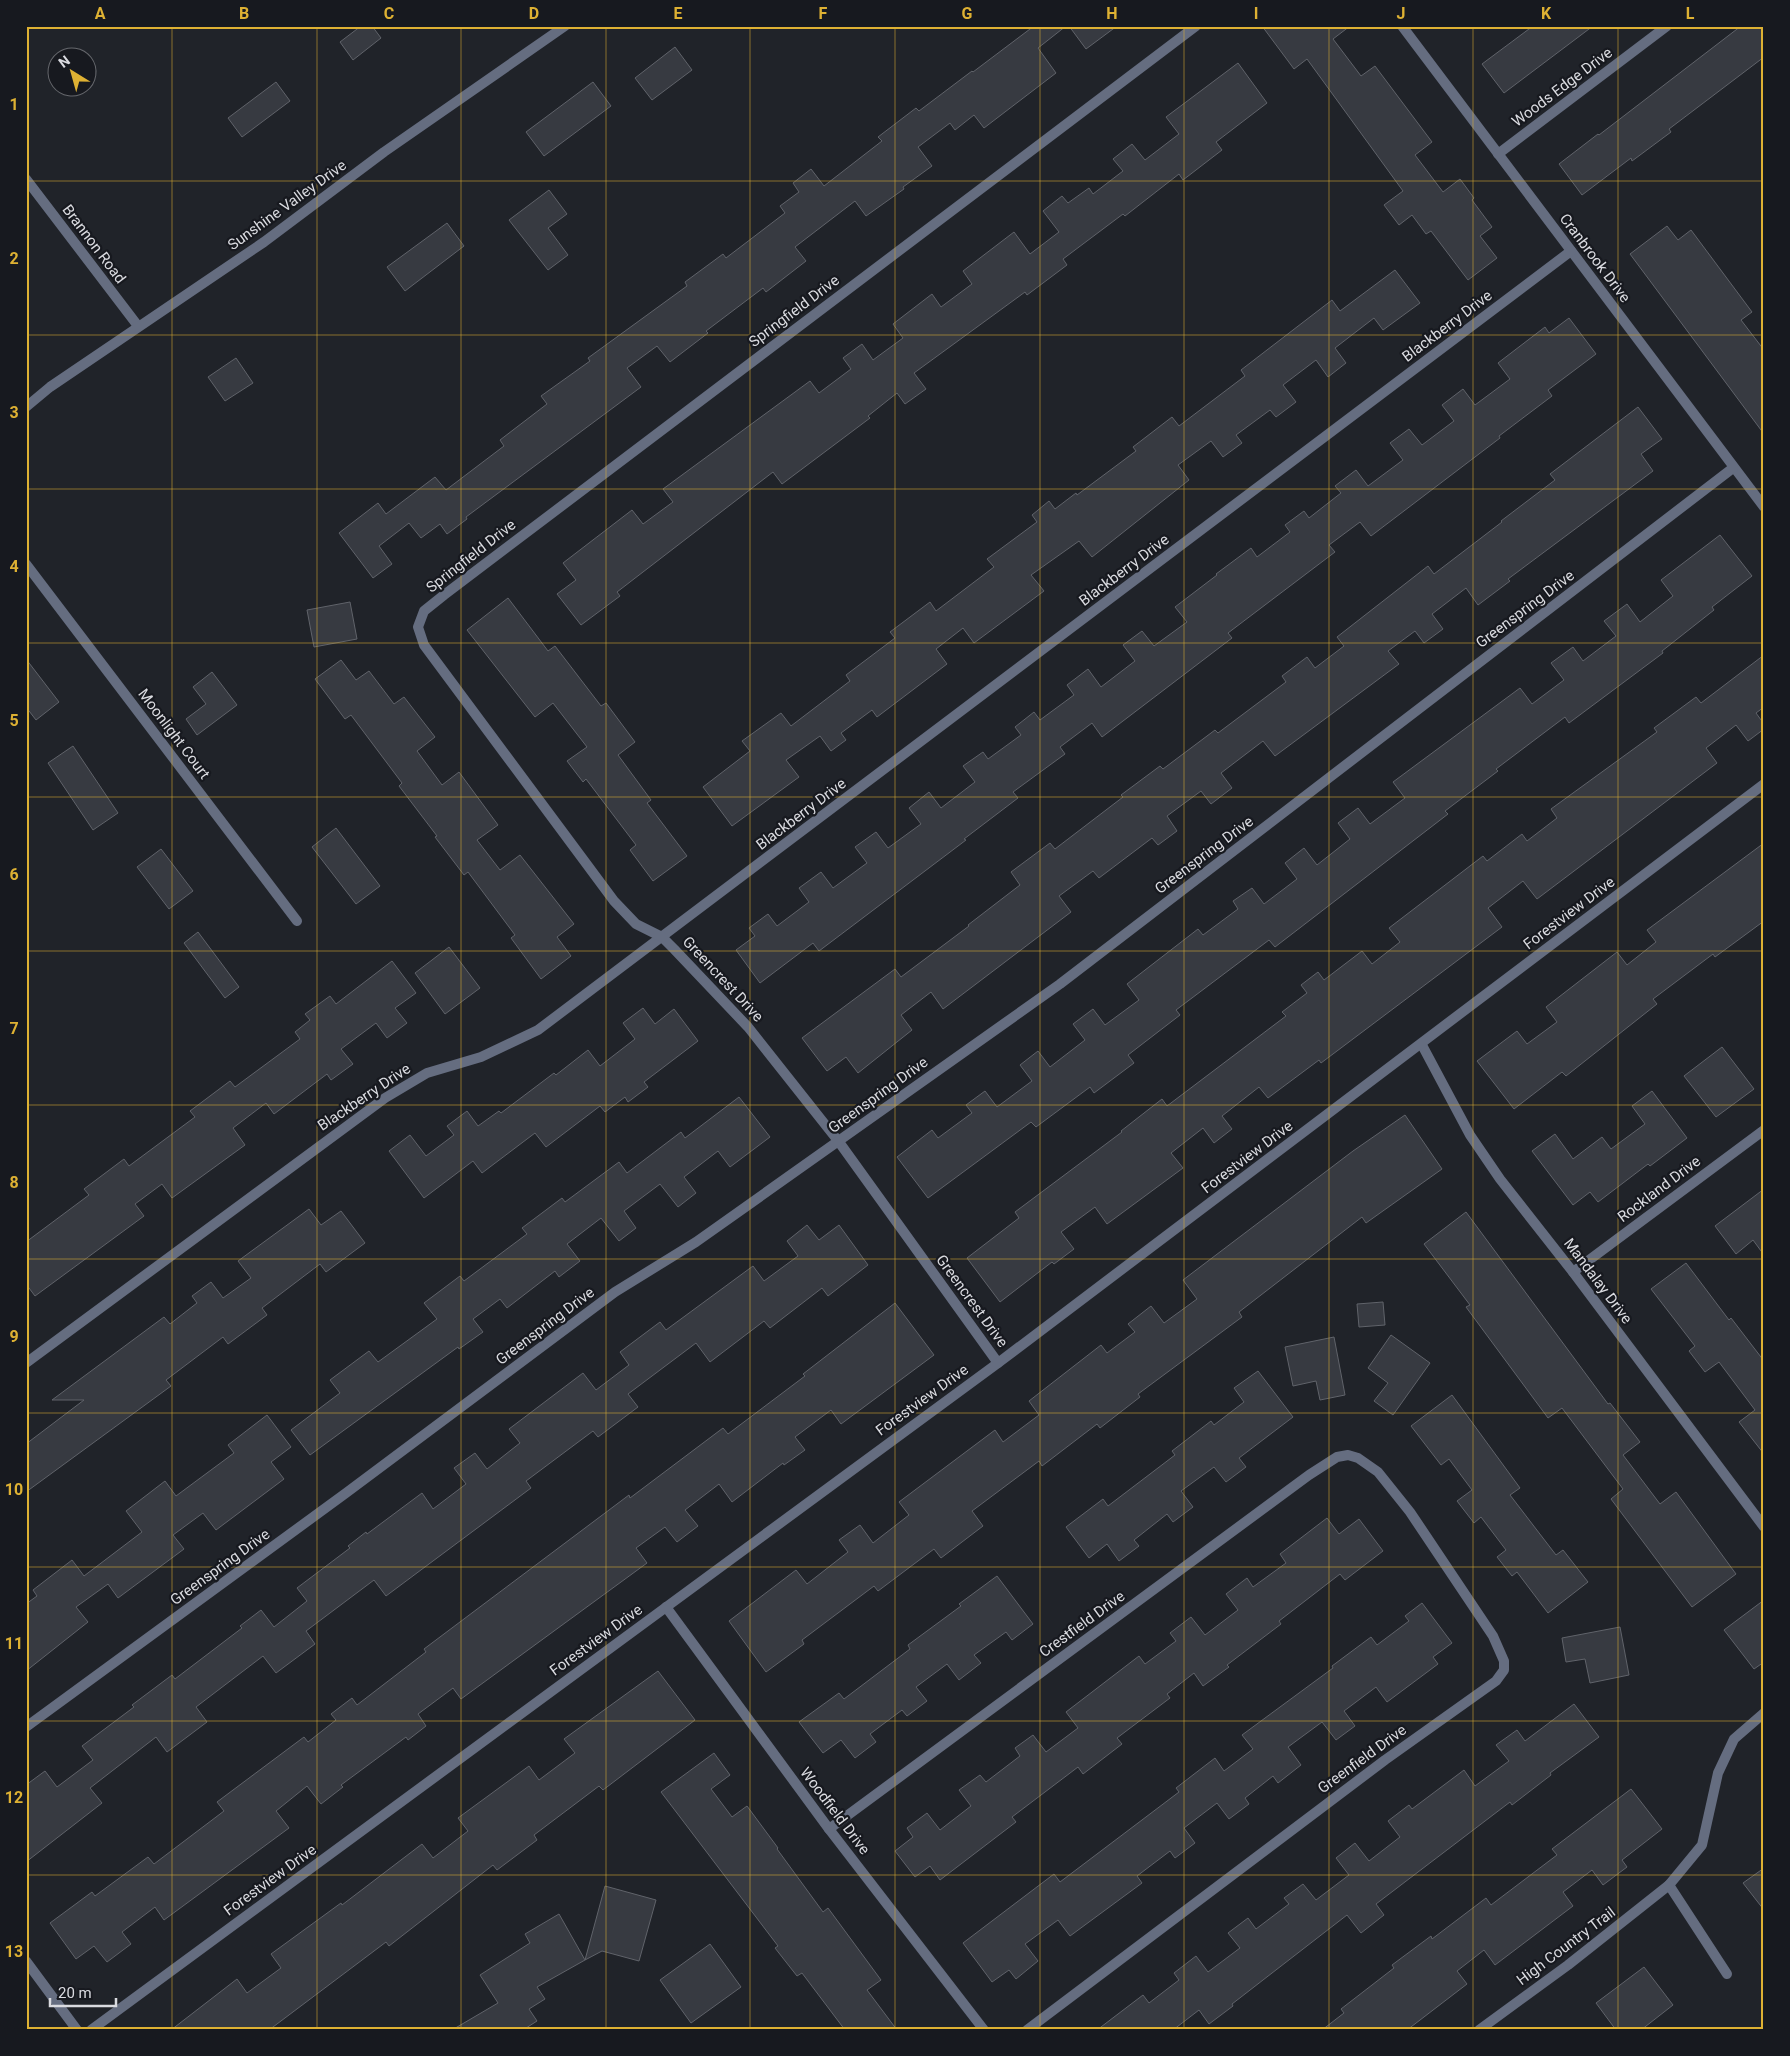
<svg xmlns="http://www.w3.org/2000/svg" width="1790" height="2056" font-family="Roboto,sans-serif">
	<style>
		.building { fill: #373a41; stroke: #60636a }
		.lines { fill: none; stroke-linecap: round; stroke-linejoin: round }
		.minor { stroke: #656d80; stroke-width: 10 }
		.tertiary { stroke: #656d80; stroke-width: 10 }
		.grid { fill: none; stroke: #deb133; stroke-width: 1; stroke-opacity: 0.55 }
		.labels { text-anchor: middle; dominant-baseline: central; stroke-width: 4.5; stroke-linejoin: round; paint-order: stroke }
		.street-label { font-size: 15px; fill: #dadbe0; stroke: #17191f }
		.neatline { fill: none; stroke: #deb133; stroke-width: 2 }
		.grid-label { font-size: 16px; text-anchor: middle; font-weight: bold; fill: #deb133 }
	</style>
	<rect width="100%" height="100%" fill="#202329"/>
	<g class="building">
		<polygon points="361,26 372,26 381,38 353,60 340,42"/>
		<polygon points="1034,26 1066,26 1038,48 1056,73 984,128 974,115 955,130 950,123 918,147 932,166 903,187 904,189 866,216 855,201 795,247 806,261 766,292 763,288 706,331 708,333 670,362 657,346 627,368 641,387 466,517 467,519 447,534 440,524 421,538 409,523 379,546 392,564 373,578 339,533 378,503 386,514 435,477 446,490 504,446 500,440 547,404 541,396 590,361 588,358 687,286 685,282 723,254 726,258 785,213 780,206 799,192 793,183 811,169 824,186 882,141 878,137 916,108 919,111 972,71 973,72"/>
		<polygon points="1069,26 1117,26 1086,49"/>
		<polygon points="1262,26 1350,26 1333,39 1361,76 1375,66 1432,142 1415,155 1443,192 1460,179 1474,198 1472,200 1492,227 1480,236 1497,258 1468,280 1431,231 1426,234 1412,215 1399,225 1384,205 1403,191 1307,59 1294,69"/>
		<polygon points="1533,26 1593,26 1504,93 1482,64"/>
		<polygon points="1741,26 1764,26 1764,57 1669,129 1671,132 1632,161 1631,158 1582,195 1559,164 1598,134 1599,135"/>
		<polygon points="675,47 692,70 652,100 635,78"/>
		<polygon points="1238,63 1267,103 1216,142 1222,150 1183,180 1179,174 1125,216 1123,214 1063,259 1067,265 1027,295 1025,292 914,373 926,389 905,404 897,393 868,416 870,418 782,484 773,472 617,592 620,596 581,625 557,594 576,580 563,563 632,510 643,524 673,502 663,489 810,381 819,393 851,369 843,358 862,344 873,360 903,338 893,324 932,294 941,307 972,284 963,271 1014,232 1030,254 1059,232 1043,211 1062,196 1068,203 1089,188 1093,194 1123,171 1113,159 1132,144 1145,160 1179,134 1166,117"/>
		<polygon points="276,82 290,101 242,137 228,118"/>
		<polygon points="593,82 611,106 544,156 526,132"/>
		<polygon points="549,190 567,214 548,228 568,255 548,270 509,220"/>
		<polygon points="447,223 464,246 405,291 387,267"/>
		<polygon points="1667,226 1678,240 1691,230 1752,312 1741,320 1764,350 1764,434 1630,254"/>
		<polygon points="1395,270 1420,303 1383,330 1374,318 1335,348 1346,363 1328,377 1316,360 1283,385 1296,402 1276,417 1270,410 1236,435 1242,443 1223,457 1211,441 1178,465 1189,480 1092,557 1079,541 1031,575 1044,591 974,643 963,628 936,649 947,664 877,717 872,710 841,733 846,740 831,751 820,736 786,760 799,777 732,826 703,787 750,751 742,741 781,713 791,726 850,681 846,675 895,638 890,632 930,602 936,611 994,567 987,559 1037,522 1032,515 1049,501 1055,509 1076,493 1077,495 1136,451 1133,447 1172,417 1179,426 1245,376 1241,370 1332,300 1340,311"/>
		<polygon points="1569,318 1596,354 1548,390 1552,396 1499,436 1500,438 1371,536 1360,522 1329,545 1335,552 1228,633 1232,638 1102,737 1092,723 1060,747 1065,754 1013,792 1018,798 964,839 966,840 819,951 813,943 760,983 736,950 755,936 749,928 768,914 777,926 809,902 799,888 821,872 833,888 867,863 855,847 876,832 888,848 921,824 909,808 929,792 941,808 975,782 963,766 983,752 988,759 1021,735 1015,727 1034,712 1040,720 1074,695 1067,685 1088,669 1101,687 1135,661 1123,645 1142,631 1154,646 1187,622 1175,607 1217,575 1216,574 1251,548 1257,557 1290,532 1285,525 1304,511 1309,518 1341,493 1335,486 1356,470 1368,486 1403,460 1390,443 1409,429 1422,445 1454,421 1442,405 1463,389 1475,405 1510,379 1498,363 1545,327 1549,333"/>
		<polygon points="236,358 253,383 225,401 208,377"/>
		<polygon points="1638,407 1662,439 1641,454 1653,471 1508,579 1510,581 1478,605 1466,588 1432,614 1443,629 1424,643 1415,631 1388,651 1399,664 1275,756 1263,741 1221,773 1232,788 1211,804 1201,791 1167,816 1177,831 1158,845 1152,838 1099,878 1093,871 1059,896 1071,912 943,1009 931,992 901,1015 912,1030 858,1073 846,1057 827,1071 802,1038 895,969 901,977 969,926 968,925 1020,885 1011,872 1050,843 1055,849 1123,797 1121,795 1160,766 1163,769 1215,730 1218,733 1286,682 1282,676 1307,657 1315,668 1344,646 1337,637 1428,566 1434,574 1502,522 1501,521 1555,480 1550,474"/>
		<polygon points="1720,535 1752,576 1712,607 1714,610 1662,651 1663,653 1569,723 1565,717 1496,769 1498,771 1445,811 1448,814 1275,947 1269,940 1176,1010 1180,1015 1128,1055 1134,1063 1094,1093 1090,1087 1036,1127 1031,1122 928,1198 897,1157 932,1130 938,1138 972,1113 966,1105 985,1091 997,1107 1032,1081 1020,1065 1038,1051 1050,1067 1085,1040 1073,1024 1093,1009 1105,1025 1139,1000 1127,984 1198,929 1203,935 1238,909 1233,901 1252,888 1264,904 1297,879 1285,863 1304,848 1317,865 1350,839 1338,823 1358,808 1370,824 1405,798 1393,782 1520,688 1532,704 1564,680 1551,663 1573,647 1583,661 1616,636 1604,621 1627,604 1640,622 1673,596 1661,580"/>
		<polygon points="508,598 548,651 555,646 601,706 606,703 635,742 618,755 651,800 647,803 687,856 653,881 630,850 636,845 586,779 583,782 567,761 587,747 553,703 535,717 467,630"/>
		<polygon points="350,602 357,639 314,647 307,610"/>
		<polygon points="1764,655 1764,707 1756,713 1764,724 1764,729 1748,741 1736,725 1706,748 1717,763 1537,899 1523,881 1488,908 1502,927 1321,1063 1319,1060 1268,1098 1259,1087 1222,1116 1232,1129 1214,1143 1203,1128 1171,1153 1183,1168 1107,1224 1095,1207 1061,1232 1074,1249 1054,1264 1052,1262 1000,1302 967,1258 1019,1218 1015,1212 1122,1132 1121,1131 1162,1099 1167,1106 1286,1016 1282,1012 1307,993 1301,985 1318,972 1324,980 1362,951 1372,964 1400,942 1389,928 1483,856 1487,861 1522,834 1527,841 1557,818 1551,809 1657,732 1654,728 1696,697 1701,703"/>
		<polygon points="26,659 59,702 36,720 26,707"/>
		<polygon points="341,660 356,680 369,671 394,704 404,697 435,737 417,751 442,785 459,772 498,825 477,840 500,870 520,855 574,924 557,937 571,956 541,979 511,938 515,935 468,872 464,875 435,837 437,836 399,786 402,783 351,715 345,719 315,679"/>
		<polygon points="212,672 237,705 197,735 186,719 206,704 193,687"/>
		<polygon points="73,746 118,813 93,830 48,763"/>
		<polygon points="336,828 380,886 356,904 312,847"/>
		<polygon points="1764,843 1764,921 1715,957 1713,954 1653,999 1657,1004 1566,1076 1562,1072 1514,1109 1477,1061 1517,1031 1527,1044 1557,1022 1546,1007 1617,952 1627,965 1656,942 1647,930"/>
		<polygon points="161,849 193,891 169,909 137,867"/>
		<polygon points="198,932 239,987 225,998 184,943"/>
		<polygon points="449,947 480,988 445,1014 415,973"/>
		<polygon points="392,961 416,993 395,1008 407,1023 387,1038 376,1023 341,1049 353,1064 331,1080 327,1074 274,1114 266,1103 233,1128 245,1145 172,1198 162,1184 135,1204 144,1216 35,1296 26,1284 26,1242 89,1195 84,1189 124,1159 129,1166 195,1117 190,1111 230,1081 235,1087 300,1039 295,1032 310,1020 305,1014 330,996 336,1004"/>
		<polygon points="643,1008 655,1024 674,1009 698,1041 644,1082 648,1087 628,1102 625,1097 605,1112 600,1106 546,1147 535,1133 482,1173 473,1161 424,1198 389,1151 410,1135 426,1156 454,1135 447,1126 467,1111 478,1126 499,1111 501,1113 554,1073 556,1075 588,1050 600,1066 635,1039 623,1023"/>
		<polygon points="1722,1047 1754,1089 1716,1117 1684,1076"/>
		<polygon points="1652,1091 1687,1138 1650,1166 1648,1164 1598,1202 1590,1192 1573,1205 1532,1151 1555,1134 1573,1159 1602,1137 1611,1149 1645,1124 1632,1106"/>
		<polygon points="739,1097 770,1137 730,1167 718,1151 684,1177 696,1193 678,1207 660,1184 624,1211 636,1228 619,1241 601,1218 567,1244 580,1261 559,1277 555,1271 507,1308 500,1299 473,1319 483,1332 459,1349 458,1347 310,1455 291,1430 340,1393 330,1380 369,1351 378,1362 437,1319 424,1303 460,1276 464,1281 527,1234 522,1228 562,1198 565,1202 619,1162 627,1173 681,1132 685,1138"/>
		<polygon points="1405,1115 1442,1169 1366,1223 1362,1217 1239,1312 1242,1317 1138,1394 1140,1397 1100,1428 1097,1424 1042,1466 1039,1461 972,1511 983,1526 941,1558 934,1549 878,1591 874,1586 802,1640 804,1644 766,1672 729,1621 796,1570 807,1584 848,1552 839,1540 860,1525 873,1543 909,1515 899,1502 995,1430 1003,1442 1039,1415 1029,1401 1101,1345 1107,1353 1135,1332 1128,1324 1151,1306 1164,1323 1197,1299 1183,1280 1353,1151"/>
		<polygon points="1764,1189 1764,1255 1753,1240 1736,1254 1715,1226"/>
		<polygon points="309,1209 321,1225 341,1211 365,1243 326,1272 320,1264 262,1308 267,1315 228,1344 223,1337 166,1380 171,1386 26,1492 26,1444 84,1400 52,1400 164,1317 170,1324 197,1303 192,1296 211,1282 223,1298 251,1278 238,1261"/>
		<polygon points="1466,1212 1608,1404 1610,1403 1640,1442 1623,1455 1660,1504 1676,1492 1736,1574 1692,1607 1611,1499 1623,1489 1562,1408 1548,1418 1466,1307 1470,1305 1424,1244"/>
		<polygon points="807,1225 819,1240 839,1225 868,1265 828,1296 822,1288 770,1328 764,1321 710,1362 696,1343 628,1394 638,1407 598,1437 593,1431 526,1481 531,1488 386,1596 374,1580 306,1631 315,1644 276,1673 263,1656 196,1707 207,1722 167,1752 156,1737 90,1788 102,1803 26,1862 26,1785 45,1771 57,1787 93,1760 82,1746 134,1707 132,1705 172,1675 175,1679 242,1628 240,1626 261,1610 274,1627 307,1601 297,1588 350,1548 348,1546 366,1532 367,1534 422,1493 433,1509 466,1484 454,1468 475,1453 487,1469 520,1443 509,1429 583,1373 596,1390 629,1365 620,1352 660,1322 666,1330 753,1266 764,1281 798,1256 787,1241"/>
		<polygon points="1686,1263 1729,1320 1731,1318 1764,1361 1764,1454 1739,1422 1755,1410 1719,1362 1705,1372 1689,1351 1695,1346 1651,1289"/>
		<polygon points="1383,1302 1385,1325 1359,1327 1357,1304"/>
		<polygon points="895,1303 934,1355 841,1424 831,1410 795,1437 805,1450 784,1465 783,1463 732,1502 719,1484 685,1510 698,1526 677,1542 665,1527 636,1548 647,1563 461,1699 453,1688 418,1714 426,1726 408,1740 406,1737 341,1785 343,1787 321,1804 307,1786 276,1811 289,1828 164,1920 155,1907 122,1932 131,1944 107,1962 94,1946 76,1959 50,1923 92,1892 95,1896 148,1857 154,1864 224,1811 217,1802 304,1737 308,1742 336,1720 331,1714 352,1698 357,1705 426,1652 424,1649 629,1495 630,1498 723,1428 728,1434 805,1376 803,1374"/>
		<polygon points="1391,1335 1430,1363 1393,1415 1374,1401 1388,1383 1368,1368"/>
		<polygon points="1334,1337 1345,1395 1320,1400 1316,1381 1293,1386 1285,1347"/>
		<polygon points="1258,1371 1293,1417 1239,1458 1246,1467 1226,1482 1214,1467 1181,1491 1193,1507 1173,1522 1167,1514 1134,1540 1139,1546 1119,1561 1107,1544 1089,1558 1066,1527 1103,1499 1108,1506 1175,1455 1172,1451 1211,1421 1214,1425 1244,1402 1234,1388"/>
		<polygon points="1452,1395 1520,1488 1510,1495 1556,1555 1563,1550 1588,1582 1548,1613 1517,1572 1512,1576 1497,1557 1506,1550 1481,1517 1474,1523 1457,1501 1472,1490 1449,1459 1441,1465 1411,1426"/>
		<polygon points="267,1415 291,1447 271,1462 284,1479 216,1530 203,1513 173,1535 184,1549 118,1598 108,1584 76,1607 88,1622 26,1671 26,1604 37,1596 33,1590 72,1560 84,1576 142,1532 126,1511 165,1481 176,1496 234,1453 228,1445"/>
		<polygon points="1327,1518 1339,1534 1359,1519 1383,1551 1345,1580 1340,1574 1279,1621 1281,1624 1227,1665 1229,1667 1203,1686 1194,1673 1167,1694 1170,1698 1117,1738 1122,1744 1083,1774 1078,1767 1012,1817 1016,1822 940,1880 930,1866 915,1877 895,1851 913,1837 907,1828 927,1813 940,1830 971,1806 959,1790 980,1775 986,1782 1020,1756 1015,1748 1033,1735 1046,1752 1078,1728 1066,1712 1139,1656 1145,1664 1176,1641 1170,1633 1191,1617 1205,1635 1238,1610 1226,1594 1247,1578 1253,1587 1286,1563 1280,1554"/>
		<polygon points="997,1576 1033,1624 1012,1640 1006,1632 974,1655 981,1663 959,1680 947,1664 916,1687 927,1701 907,1716 902,1710 870,1734 876,1742 855,1758 841,1740 823,1753 799,1722 839,1693 844,1699 910,1649 908,1645 961,1606 959,1604"/>
		<polygon points="1764,1600 1764,1662 1754,1669 1724,1630"/>
		<polygon points="1422,1603 1452,1643 1433,1657 1438,1664 1387,1702 1376,1687 1344,1711 1355,1726 1336,1740 1322,1722 1288,1747 1301,1765 1278,1783 1273,1776 1245,1798 1249,1804 1229,1819 1217,1803 1184,1828 1195,1843 1175,1858 1170,1851 1137,1876 1142,1883 1070,1936 1058,1920 1025,1944 1038,1961 1016,1979 1009,1970 992,1982 963,1943 1054,1874 1060,1882 1179,1792 1176,1788 1215,1758 1224,1771 1253,1749 1242,1735 1333,1668 1332,1666 1371,1637 1377,1645 1409,1621 1405,1616"/>
		<polygon points="1620,1627 1629,1675 1590,1683 1585,1659 1566,1662 1562,1638"/>
		<polygon points="658,1671 695,1720 603,1790 599,1786 534,1835 537,1840 497,1870 493,1865 389,1946 386,1942 269,2030 171,2030 237,1979 247,1993 281,1968 271,1954 341,1903 342,1905 422,1844 433,1858 468,1831 458,1818 529,1766 539,1780 575,1753 564,1739"/>
		<polygon points="1574,1704 1599,1737 1550,1773 1551,1775 1512,1805 1510,1802 1376,1904 1384,1915 1361,1933 1347,1915 1232,2004 1233,2006 1209,2024 1199,2010 1173,2030 1097,2030 1143,1995 1149,2003 1179,1980 1174,1973 1196,1956 1208,1972 1240,1948 1228,1933 1248,1918 1256,1929 1289,1904 1284,1898 1303,1884 1316,1900 1349,1875 1336,1858 1355,1843 1369,1861 1400,1837 1388,1821 1409,1805 1412,1809 1464,1770 1475,1786 1509,1761 1496,1745 1517,1730 1525,1741"/>
		<polygon points="714,1753 730,1775 711,1789 732,1817 747,1806 778,1848 777,1849 823,1912 828,1908 881,1980 867,1990 897,2030 845,2030 802,1973 797,1976 775,1948 778,1946 661,1792"/>
		<polygon points="1631,1789 1662,1829 1622,1860 1627,1867 1603,1885 1592,1870 1563,1892 1573,1906 1495,1965 1484,1950 1457,1971 1467,1984 1407,2030 1322,2030 1344,2013 1341,2009 1394,1968 1392,1965 1431,1936 1432,1939 1486,1898 1491,1905 1557,1855 1552,1849"/>
		<polygon points="1764,1868 1764,1910 1743,1883"/>
		<polygon points="605,1886 656,1900 639,1961 602,1951 585,1960"/>
		<polygon points="559,1914 585,1960 537,1987 545,1999 529,2009 537,2021 523,2030 452,2030 498,2003 480,1975 530,1943 525,1934"/>
		<polygon points="710,1944 741,1987 691,2023 660,1980"/>
		<polygon points="1644,1967 1673,2005 1641,2030 1616,2030 1596,2003"/>
	</g>
	<g class="lines">
		<g class="minor">
			<polyline points="1402,26 1764,507"/>
			<polyline points="1498,154 1667,26"/>
			<polyline points="26,179 138,326"/>
			<polyline points="26,407 50,387 264,242 384,152 565,26"/>
			<polyline points="26,564 297,921"/>
			<polyline points="1422,1045 1470,1135 1500,1179 1573,1272 1764,1527"/>
			<polyline points="1573,1272 1764,1130"/>
			<polyline points="26,1363 385,1098 427,1073 481,1057 538,1030 1571,251"/>
			<polyline points="998,1363 839,1142 748,1027 674,949 662,937 636,924 614,901 424,645 418,627 424,611 444,595 1196,26"/>
			<polyline points="666,1607 829,1829 984,2030"/>
			<polyline points="26,1727 346,1493 615,1292 696,1242 1060,984 1733,468"/>
			<polyline points="829,1829 1309,1475 1337,1457 1348,1455 1358,1458 1378,1472 1410,1512 1493,1636 1504,1661 1504,1670 1496,1681 1385,1760 1027,2030"/>
			<polyline points="1669,1885 1727,1974"/>
			<polyline points="91,2030 998,1363 1764,784"/>
			<polyline points="1479,2030 1568,1965 1669,1885 1702,1845 1718,1773 1734,1739 1764,1713"/>
		</g>
		<polyline class="tertiary" points="26,1961 77,2030"/>
	</g>
	<path class="grid" d="M172,26v2004M317,26v2004M461,26v2004M606,26v2004M750,26v2004M895,26v2004M1040,26v2004M1184,26v2004M1329,26v2004M1473,26v2004M1618,26v2004M26,181h1738M26,335h1738M26,489h1738M26,643h1738M26,797h1738M26,951h1738M26,1105h1738M26,1259h1738M26,1413h1738M26,1567h1738M26,1721h1738M26,1875h1738"/>
	<g class="labels">
		<g class="street-label">
			<text transform="translate(1562 87) rotate(-37)">Woods Edge Drive</text>
			<text transform="translate(287 205) rotate(-36)">Sunshine Valley Drive</text>
			<text transform="translate(94 244) rotate(53)">Brannon Road</text>
			<text transform="translate(1595 258) rotate(53)">Cranbrook Drive</text>
			<text transform="translate(794 311) rotate(-37)">Springfield Drive</text>
			<text transform="translate(1447 326) rotate(-37)">Blackberry Drive</text>
			<text transform="translate(471 556) rotate(-38)">Springfield Drive</text>
			<text transform="translate(1124 570) rotate(-37)">Blackberry Drive</text>
			<text transform="translate(1525 609) rotate(-37)">Greenspring Drive</text>
			<text transform="translate(174 734) rotate(53)">Moonlight Court</text>
			<text transform="translate(801 814) rotate(-37)">Blackberry Drive</text>
			<text transform="translate(1204 855) rotate(-37)">Greenspring Drive</text>
			<text transform="translate(1569 913) rotate(-37)">Forestview Drive</text>
			<text transform="translate(723 979) rotate(47)">Greencrest Drive</text>
			<text transform="translate(878 1095) rotate(-36)">Greenspring Drive</text>
			<text transform="translate(364 1097) rotate(-34)">Blackberry Drive</text>
			<text transform="translate(1247 1157) rotate(-37)">Forestview Drive</text>
			<text transform="translate(1659 1189) rotate(-37)">Rockland Drive</text>
			<text transform="translate(1598 1281) rotate(53)">Mandalay Drive</text>
			<text transform="translate(972 1301) rotate(54)">Greencrest Drive</text>
			<text transform="translate(545 1326) rotate(-37)">Greenspring Drive</text>
			<text transform="translate(922 1400) rotate(-36)">Forestview Drive</text>
			<text transform="translate(220 1567) rotate(-36)">Greenspring Drive</text>
			<text transform="translate(1082 1624) rotate(-36)">Crestfield Drive</text>
			<text transform="translate(596 1640) rotate(-36)">Forestview Drive</text>
			<text transform="translate(1362 1759) rotate(-36)">Greenfield Drive</text>
			<text transform="translate(835 1811) rotate(53)">Woodfield Drive</text>
			<text transform="translate(270 1880) rotate(-36)">Forestview Drive</text>
			<text transform="translate(1566 1946) rotate(-37)">High Country Trail</text>
		</g>
	</g>
	<rect width="1790" height="2056" fill="none" stroke="#17191f" stroke-width="55"/>
	<g transform="translate(72 72) rotate(323)"><circle r="24" fill="#17191f" stroke="#65676c"/>
	<path d="M0-4L9 19L0 12L-9 19Z" fill="#deb133"/>
	<text y="-8" font-size="14" font-weight="bold" text-anchor="middle" fill="#dadbe0">N</text>
	</g>
	<path d="M50 1998v8h66v-8" fill="none" stroke="#dadbe0" stroke-width="2.5"/>
	<text x="58" y="1998" font-size="15" fill="#dadbe0" stroke="#17191f" stroke-width="4" paint-order="stroke">20 m</text>
	<rect x="28" y="28" width="1734" height="2000" class="neatline"/>
	<g class="grid-label">
		<text x="100" y="19">A</text>
		<text x="244" y="19">B</text>
		<text x="389" y="19">C</text>
		<text x="534" y="19">D</text>
		<text x="678" y="19">E</text>
		<text x="823" y="19">F</text>
		<text x="967" y="19">G</text>
		<text x="1112" y="19">H</text>
		<text x="1256" y="19">I</text>
		<text x="1401" y="19">J</text>
		<text x="1546" y="19">K</text>
		<text x="1690" y="19">L</text>
		<text x="14" y="110">1</text>
		<text x="14" y="264">2</text>
		<text x="14" y="418">3</text>
		<text x="14" y="572">4</text>
		<text x="14" y="726">5</text>
		<text x="14" y="880">6</text>
		<text x="14" y="1034">7</text>
		<text x="14" y="1188">8</text>
		<text x="14" y="1342">9</text>
		<text x="14" y="1495">10</text>
		<text x="14" y="1649">11</text>
		<text x="14" y="1803">12</text>
		<text x="14" y="1957">13</text>
	</g>
</svg>
